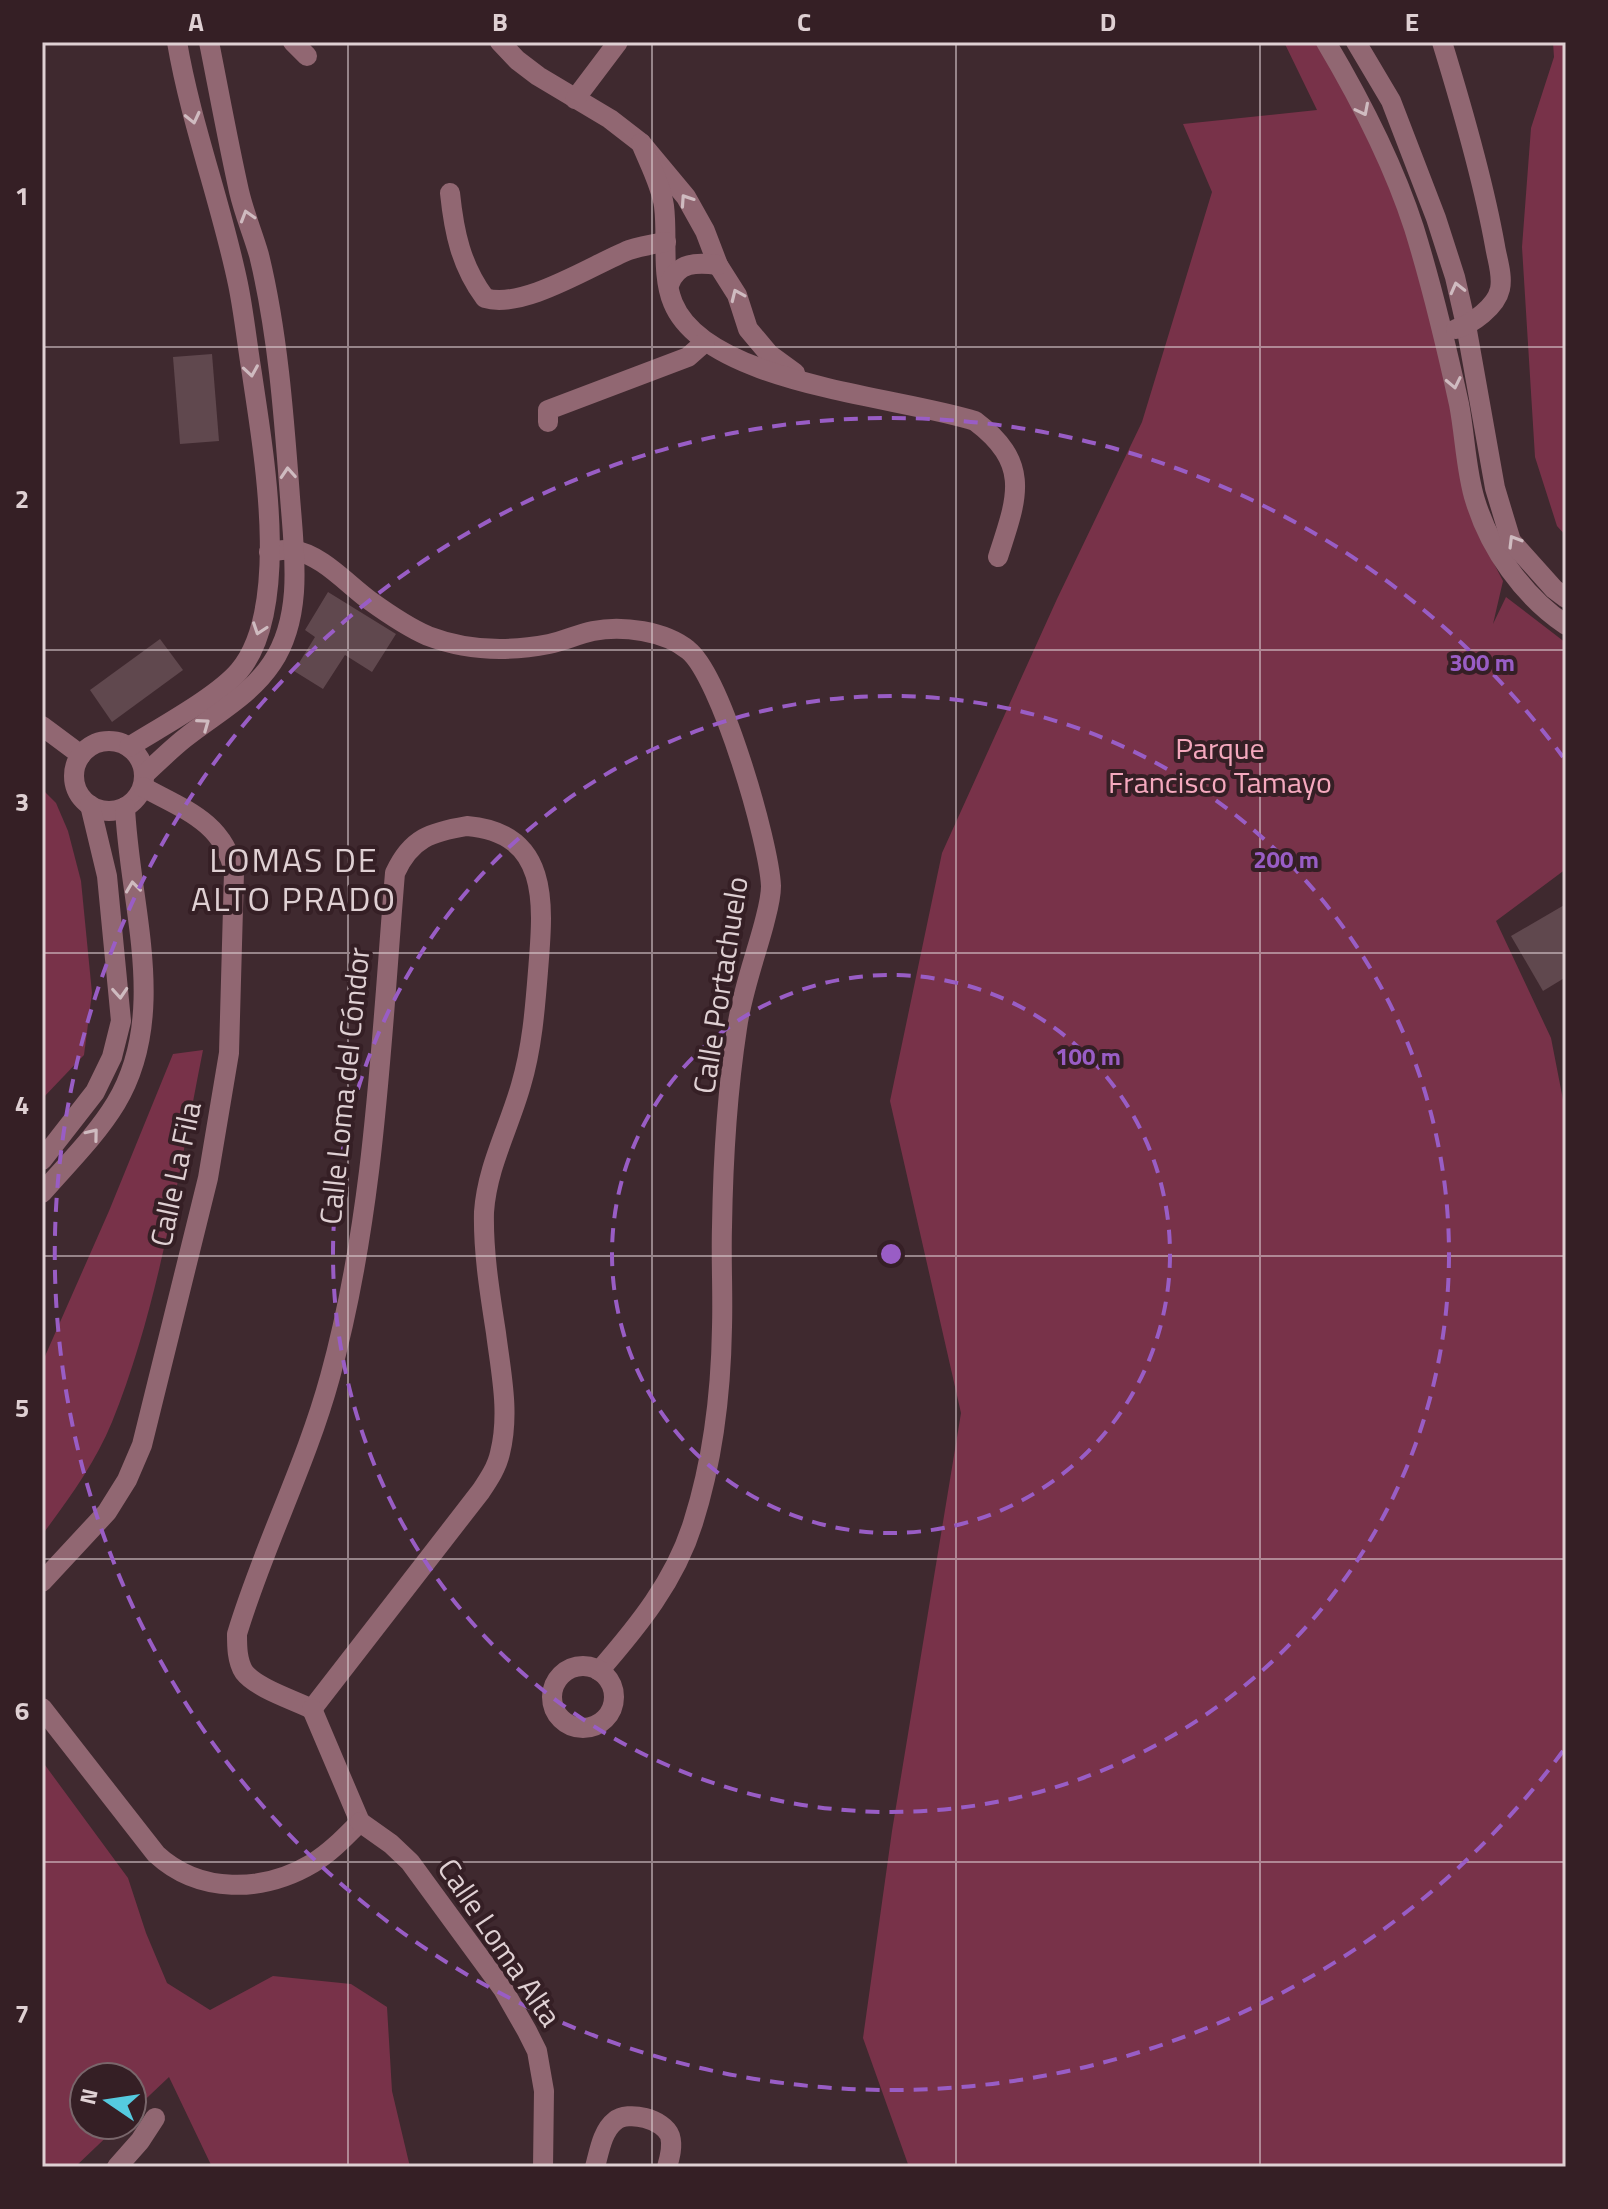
<svg xmlns="http://www.w3.org/2000/svg" width="1608" height="2209" font-family="'Titillium Web',sans-serif">
	<style>
		.green { fill: #783249 }
		.building { fill: #60484e }
		.lines { fill: none; stroke-linecap: round; stroke-linejoin: round }
		.minor { stroke: #916772; stroke-width: 20 }
		.oneway { stroke: #cfbbc0 }
		.grid { fill: none; stroke: #dfd0d3; stroke-width: 2; stroke-opacity: 0.55 }
		.ring { fill: none; stroke: #995dc5; stroke-width: 4; stroke-dasharray: 14 10 }
		.labels { text-anchor: middle; dominant-baseline: central; stroke-width: 8; stroke-linejoin: round; paint-order: stroke }
		.park-label { font-size: 30px; fill: #f5a9be; stroke: #351f25 }
		.street-label { font-size: 30px; fill: #dfd0d3; stroke: #351f25 }
		.quarter-label { font-size: 34px; letter-spacing: 2px; fill: #dfd0d3; stroke: #351f25 }
		.centre { fill: #995dc5; stroke: #351f25; stroke-width: 4 }
		.ring-label { font-size: 24px; text-anchor: middle; font-weight: bold; fill: #995dc5; stroke: #351f25; stroke-width: 8; stroke-linejoin: round; paint-order: stroke }
		.neatline { fill: none; stroke: #dfd0d3; stroke-width: 3 }
		.grid-label { font-size: 26px; text-anchor: middle; font-weight: bold; fill: #dfd0d3 }
	</style>
	<rect width="100%" height="100%" fill="#3f292f"/>
	<g class="green">
		<polygon points="1284,42 1329,42 1394,173 1488,552 1503,581 1493,624 1506,597 1566,643 1566,869 1496,921 1551,1038 1566,1115 1566,2167 909,2167 863,2038 892,1831 961,1413 890,1101 942,853 1057,599 1142,422 1212,192 1183,124 1317,110"/>
		<polygon points="1553,42 1566,42 1566,536 1557,526 1535,457 1522,247 1531,128 1554,57"/>
		<polygon points="42,789 56,803 68,831 81,881 92,993 84,1055 42,1099"/>
		<path d="M203,1050c-25,125 -43,253 -91,372 -17,41 -43,77 -70,113v-172l67,-152 64,-157z"/>
		<polygon points="42,1761 128,1878 146,1933 167,1983 210,2010 273,1976 351,1984 387,2007 392,2091 410,2167 212,2167 169,2077 132,2112 132,2077 84,2077 84,2125 119,2125 75,2167 42,2167 42,1983 44,1980 42,1977"/>
	</g>
	<g class="building">
		<polygon points="212,354 219,441 180,444 173,357"/>
		<polygon points="328,592 396,634 372,672 345,655 323,689 294,671 315,637 305,630"/>
		<polygon points="160,639 183,670 112,722 90,690"/>
		<polygon points="1566,904 1566,977 1543,991 1511,936"/>
	</g>
	<g class="lines">
		<g class="minor">
			<polyline points="293,42 307,56"/>
			<polyline points="500,42 517,60 538,76 610,119 641,143 686,197 705,231 718,265 737,295 748,329 769,354 795,373"/>
			<path d="M1326,42c35,59 67,121 88,186 18,58 32,117 45,176 6,31 7,68 16,96 15,49 48,96 91,125"/>
			<polyline points="1356,42 1391,101 1436,218 1455,277 1466,325 1495,488 1511,541 1554,589 1566,598"/>
			<path d="M1442,42c20,65 41,137 53,204 2,13 8,29 5,43 -4,18 -28,35 -44,40"/>
			<polyline points="575,99 618,42"/>
			<path d="M641,143c8,20 20,42 23,63 4,31 -3,68 9,97 33,81 225,93 302,118 57,43 42,77 23,136"/>
			<path d="M450,193c4,39 11,73 35,105 38,12 107,-33 144,-48 12,-4 25,-6 37,-8"/>
			<path d="M669,285c8,-23 28,-23 49,-20"/>
			<polyline points="548,422 548,410 688,357 705,342"/>
			<path d="M269,552c7,-1 16,-3 23,-2 29,4 54,33 77,50 18,13 38,27 59,36 39,15 80,16 121,8 15,-3 29,-10 44,-13 29,-6 72,0 95,19 33,26 81,192 83,236 0,13 -4,26 -7,38 -9,34 -22,68 -27,104 -10,65 -14,133 -15,199 -1,33 1,66 0,100 -1,66 -9,133 -29,196 -18,58 -55,103 -94,148"/>
			<polyline points="42,726 81,755"/>
			<circle cx="109" cy="776" r="35"/>
			<path d="M129,747c30,-19 88,-50 110,-76 53,-63 24,-221 13,-297 -5,-30 -8,-61 -14,-90 -17,-82 -47,-160 -61,-242"/>
			<path d="M144,775c14,-13 27,-26 41,-37 30,-24 65,-42 87,-75 32,-48 22,-112 18,-166 -6,-80 -12,-164 -31,-242 -6,-21 -15,-42 -20,-64 -11,-49 -20,-99 -30,-149"/>
			<path d="M467,826c85,7 76,82 71,145 -3,38 -6,77 -17,114 -12,43 -34,82 -37,127 -1,40 6,82 12,121 5,40 14,80 4,120 -3,14 -11,26 -19,38l-169,218c-18,-9 -56,-21 -68,-37 -7,-11 -7,-26 -7,-38 26,-87 69,-169 93,-257 45,-164 51,-336 65,-504 16,-35 36,-41 72,-47z"/>
			<polyline points="42,1160 95,1092 112,1057 121,1021 107,876 90,805"/>
			<path d="M42,1193c25,-29 54,-57 74,-90 54,-90 13,-199 9,-296"/>
			<path d="M42,1582l65,-70 20,-32 15,-35 66,-267 21,-125 5,-181c-10,-50 -51,-63 -91,-85"/>
			<circle cx="583" cy="1697" r="31"/>
			<path d="M42,1708l114,146c43,40 107,39 157,9 18,-11 32,-26 47,-41"/>
			<polyline points="312,1709 360,1822"/>
			<polyline points="360,1822 391,1844 410,1862 503,1989 527,2031 537,2051 544,2091 543,2167"/>
			<polyline points="117,2167 140,2141 155,2118"/>
			<path d="M595,2167c4,-14 7,-36 20,-46 13,-11 49,-2 55,15 3,10 0,21 -3,31"/>
		</g>
	</g>
	<defs><path id="oneway-chevron" d="M-2-3.5L2.5 0L-2 3.5" fill="none" stroke-width="1.6" stroke-linecap="round" stroke-linejoin="round" transform="scale(2)"/></defs>
	<g class="oneway">
		<use href="#oneway-chevron" transform="translate(1363 110) rotate(63)"/>
		<use href="#oneway-chevron" transform="translate(193 118) rotate(77)"/>
		<use href="#oneway-chevron" transform="translate(686 200) rotate(-124)"/>
		<use href="#oneway-chevron" transform="translate(247 216) rotate(-107)"/>
		<use href="#oneway-chevron" transform="translate(1457 288) rotate(-104)"/>
		<use href="#oneway-chevron" transform="translate(737 295) rotate(-114)"/>
		<use href="#oneway-chevron" transform="translate(251 371) rotate(81)"/>
		<use href="#oneway-chevron" transform="translate(1454 383) rotate(78)"/>
		<use href="#oneway-chevron" transform="translate(288 473) rotate(-94)"/>
		<use href="#oneway-chevron" transform="translate(1514 541) rotate(-121)"/>
		<use href="#oneway-chevron" transform="translate(259 629) rotate(109)"/>
		<use href="#oneway-chevron" transform="translate(204 724) rotate(-36)"/>
		<use href="#oneway-chevron" transform="translate(133 887) rotate(-97)"/>
		<use href="#oneway-chevron" transform="translate(120 993) rotate(86)"/>
		<use href="#oneway-chevron" transform="translate(93 1134) rotate(-51)"/>
	</g>
	<path class="grid" d="M348,42v2125M652,42v2125M956,42v2125M1260,42v2125M42,347h1524M42,650h1524M42,953h1524M42,1256h1524M42,1559h1524M42,1862h1524"/>
	<g class="ring">
		<circle cx="891" cy="1254" r="279"/>
		<circle cx="891" cy="1254" r="558"/>
		<path d="M1563 1751A836 836 0 1 1 1563 757"/>
	</g>
	<g class="labels">
		<g class="park-label">
			<text x="1220" y="748">Parque<tspan x="1220" dy="34">Francisco Tamayo</tspan></text>
		</g>
		<g class="street-label">
			<text transform="translate(720 985) rotate(-81)">Calle Portachuelo</text>
			<text transform="translate(344 1086) rotate(-84)">Calle Loma del Cóndor</text>
			<text transform="translate(175 1174) rotate(-78)">Calle La Fila</text>
			<text transform="translate(500 1942) rotate(56)">Calle Loma Alta</text>
		</g>
		<g class="quarter-label">
			<text x="294" y="859">LOMAS DE<tspan x="294" dy="39">ALTO PRADO</tspan></text>
		</g>
	</g>
	<circle cx="891" cy="1254" r="12" class="centre"/>
	<g class="ring-label">
		<text x="1482" y="671">300 m</text>
		<text x="1286" y="868">200 m</text>
		<text x="1088" y="1065">100 m</text>
	</g>
	<rect width="1608" height="2209" fill="none" stroke="#351f25" stroke-width="88"/>
	<g transform="translate(108 2101) rotate(283)"><circle r="38" fill="#351f25" stroke="#79666b" stroke-width="2"/>
	<path d="M0-6L14 30L0 20L-14 30Z" fill="#55cadf"/>
	<text y="-12" font-size="22" font-weight="bold" text-anchor="middle" fill="#dfd0d3">N</text>
	</g>
	<rect x="44" y="44" width="1520" height="2121" class="neatline"/>
	<g class="grid-label">
		<text x="196" y="31">A</text>
		<text x="500" y="31">B</text>
		<text x="804" y="31">C</text>
		<text x="1108" y="31">D</text>
		<text x="1412" y="31">E</text>
		<text x="22" y="205">1</text>
		<text x="22" y="508">2</text>
		<text x="22" y="811">3</text>
		<text x="22" y="1114">4</text>
		<text x="22" y="1417">5</text>
		<text x="22" y="1720">6</text>
		<text x="22" y="2023">7</text>
	</g>
</svg>
